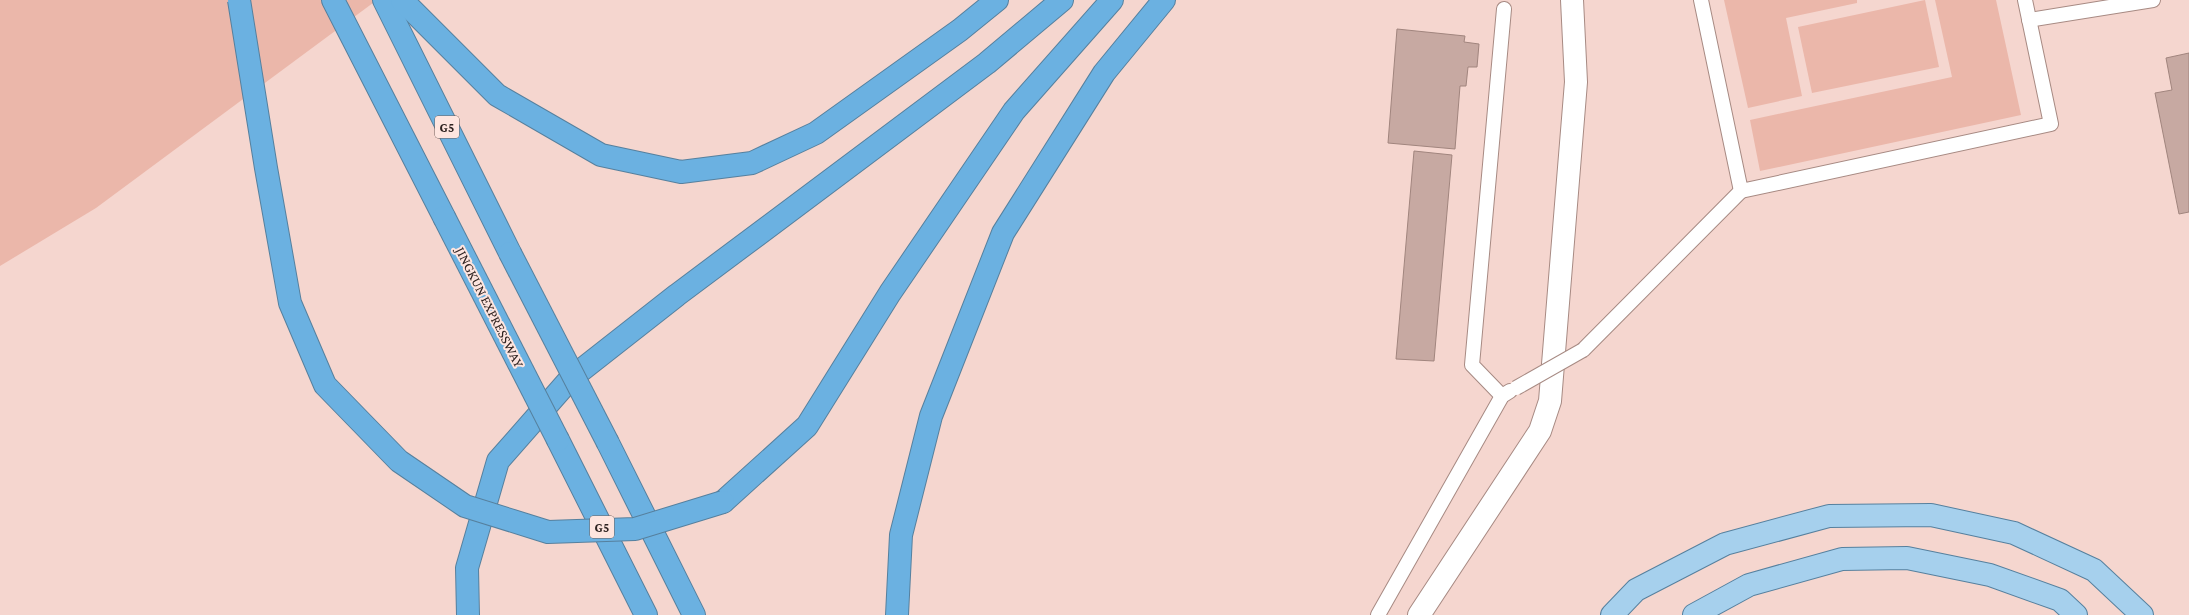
<svg xmlns="http://www.w3.org/2000/svg" width="2189" height="615" font-family="'Crimson Pro',serif">
	<style>
		.green { fill: #ebb7aa }
		.building { fill: #c7a9a2; stroke: #a1857e }
		.lines { fill: none; stroke-linecap: round; stroke-linejoin: round }
		.service-casing { stroke: #a78a83; stroke-width: 16 }
		.minor-casing { stroke: #a78a83; stroke-width: 24 }
		.primary-casing { stroke: #56809e; stroke-width: 24 }
		.motorway-casing { stroke: #56809e; stroke-width: 24 }
		.service { stroke: #fff; stroke-width: 14 }
		.minor { stroke: #fff; stroke-width: 22 }
		.primary { stroke: #a6d0ed; stroke-width: 22 }
		.motorway { stroke: #6bb1e1; stroke-width: 22 }
		.service-bridge-casing { stroke: #a78a83; stroke-width: 16; stroke-linecap: butt }
		.motorway-bridge-casing { stroke: #56809e; stroke-width: 24; stroke-linecap: butt }
		.service-bridge { stroke: #fff; stroke-width: 14 }
		.motorway-bridge { stroke: #6bb1e1; stroke-width: 22 }
		.labels { text-anchor: middle; dominant-baseline: central; stroke-width: 4; stroke-linejoin: round; paint-order: stroke }
		.shield { fill: #fee5df; stroke: #6e5e5b; stroke-width: 1 }
		.shield-label { font-size: 13px; font-weight: bold; fill: #302422 }
		.street-label { font-size: 14px; fill: #302422; stroke: #fee5df }
	</style>
	<rect width="100%" height="100%" fill="#f5d6cf"/>
	<g class="green">
		<polygon points="0,0 377,0 96,208 0,266"/>
		<polygon points="1724,0 1857,0 1857,3 1786,18 1802,96 1748,108"/>
		<polygon points="1925,0 1939,67 1812,93 1798,27"/>
		<polygon points="1935,0 1996,0 2021,115 1760,171 1750,120 1952,77"/>
	</g>
	<g class="building">
		<polygon points="1397,29 1465,36 1464,42 1479,44 1477,67 1468,67 1466,86 1460,86 1455,149 1388,143"/>
		<polygon points="2189,53 2189,212 2179,214 2155,93 2172,90 2166,58"/>
		<polygon points="1414,151 1452,155 1434,361 1396,359"/>
	</g>
	<g class="lines">
		<defs>
			<g id="service">
				<polyline points="1701,0 1741,191 2051,124 2025,0"/>
				<polyline points="2029,20 2153,0"/>
				<polyline points="1583,350 1741,191"/>
				<polyline points="1502,396 1472,365 1504,9"/>
				<polyline points="1378,615 1502,396 1510,391"/>
			</g>
			<polyline id="minor" points="1419,615 1540,431 1550,401 1576,82 1572,0"/>
			<g id="primary">
				<polyline points="1612,615 1636,590 1725,544 1829,516 1931,515 2014,533 2094,570 2142,615"/>
				<polyline points="1694,615 1749,585 1842,559 1907,558 1990,575 2060,600 2076,615"/>
			</g>
			<g id="motorway">
				<polyline points="333,0 444,217"/>
				<polyline points="384,0 510,253"/>
				<polyline points="402,0 497,95 601,155 681,172 752,163 816,133 960,30 997,0"/>
				<polyline points="558,440 646,615"/>
				<polyline points="608,443 694,615"/>
				<polyline points="723,502 807,426 890,293 1014,111 1112,0"/>
				<polyline points="468,615 467,568 498,461 570,379 677,295 987,63 1062,0"/>
				<polyline points="897,615 901,535 931,416 1003,233 1104,73 1164,0"/>
			</g>
		</defs>
		<use href="#service" class="service-casing"/>
		<use href="#minor" class="minor-casing"/>
		<use href="#primary" class="primary-casing"/>
		<use href="#motorway" class="motorway-casing"/>
		<use href="#service" class="service"/>
		<use href="#minor" class="minor"/>
		<use href="#primary" class="primary"/>
		<use href="#motorway" class="motorway"/>
		<defs>
			<polyline id="service-bridge" points="1516,388 1583,350"/>
			<g id="motorway-bridge">
				<polyline points="239,0 266,168 290,303 325,385 399,461 465,506 548,532 635,529 723,502"/>
				<polyline points="444,217 558,440"/>
				<polyline points="510,253 608,443"/>
			</g>
		</defs>
		<use href="#service-bridge" class="service-bridge-casing"/>
		<use href="#motorway-bridge" class="motorway-bridge-casing"/>
		<use href="#service-bridge" class="service-bridge"/>
		<use href="#motorway-bridge" class="motorway-bridge"/>
	</g>
	<g class="labels">
		<g class="shield">
			<rect x="435" y="116" width="24" height="22" rx="3"/>
			<rect x="590" y="516" width="24" height="22" rx="3"/>
		</g>
		<g class="shield-label">
			<text x="447" y="127">G5</text>
			<text x="602" y="527">G5</text>
		</g>
		<g class="street-label">
			<text transform="translate(490 307) rotate(63)">JINGKUN EXPRESSWAY</text>
		</g>
	</g>
</svg>
